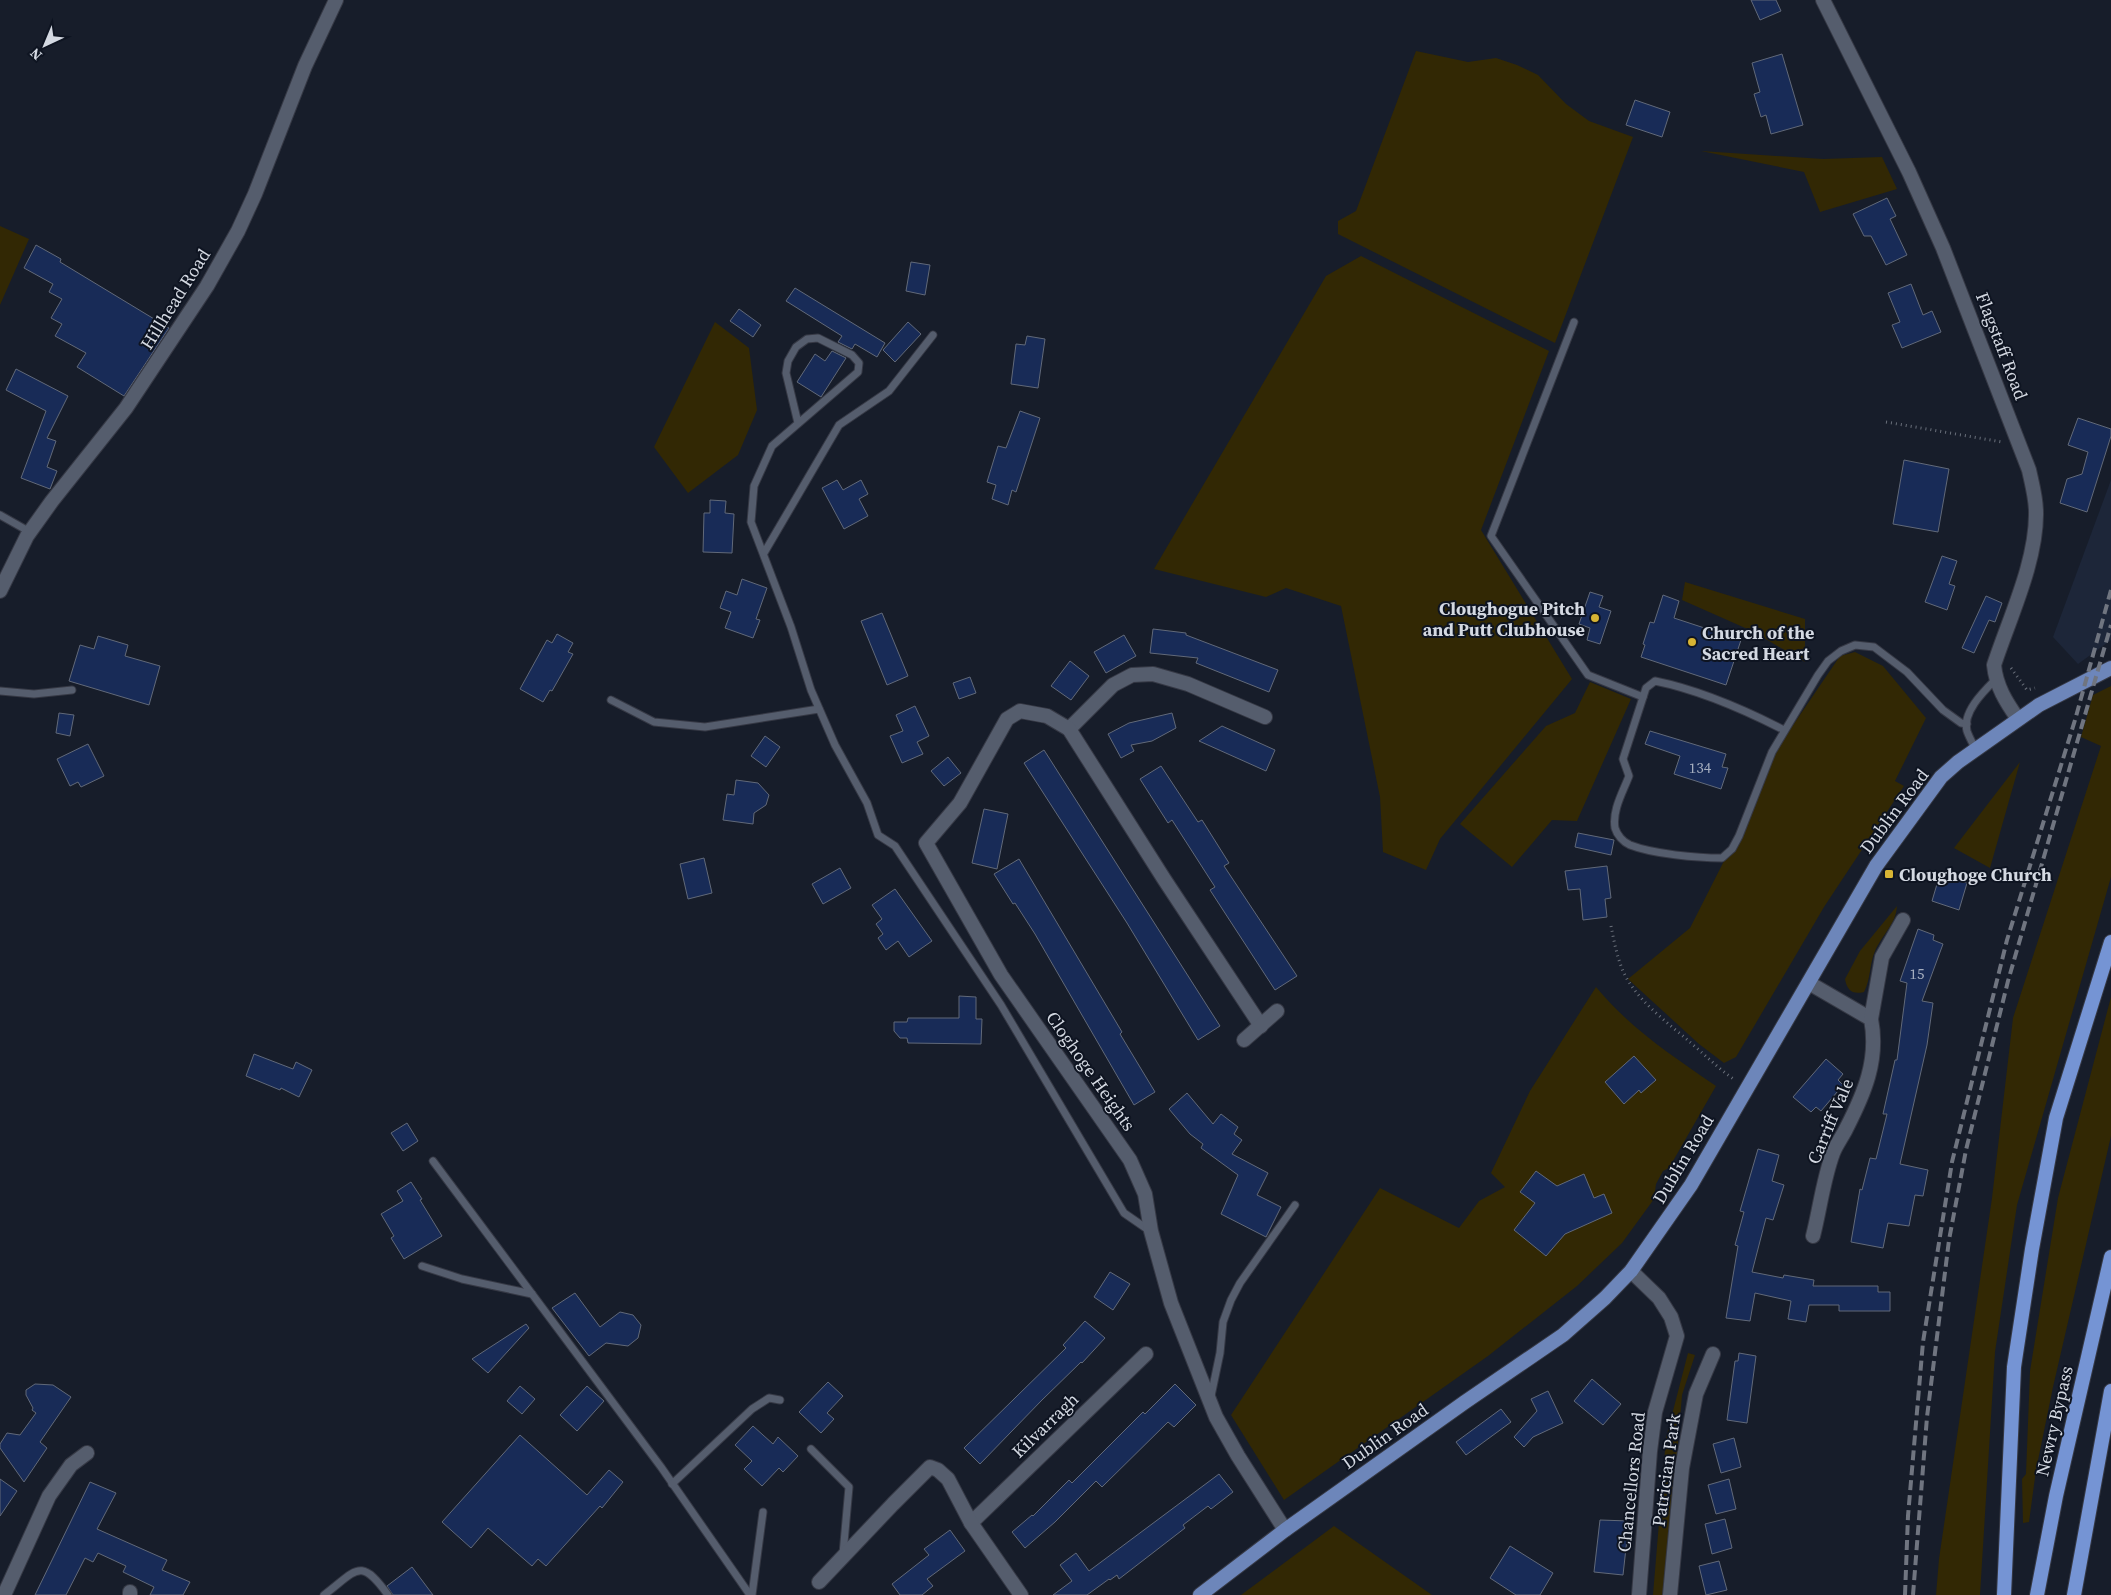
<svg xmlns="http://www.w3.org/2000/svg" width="2111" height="1595" font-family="'Source Serif 4',serif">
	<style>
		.built { fill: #1d2639 }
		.green { fill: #322804 }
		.building { fill: #182b57; stroke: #616979 }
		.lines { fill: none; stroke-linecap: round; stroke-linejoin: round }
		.service-casing { stroke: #363945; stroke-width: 9 }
		.minor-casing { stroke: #363945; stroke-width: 16 }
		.tertiary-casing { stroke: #363945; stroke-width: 16 }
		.primary-casing { stroke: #363945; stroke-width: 16 }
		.trunk-casing { stroke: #363945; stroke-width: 16 }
		.path { stroke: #6a707b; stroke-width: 3; stroke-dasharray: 1 4; stroke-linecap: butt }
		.service { stroke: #555d6d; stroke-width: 7 }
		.minor { stroke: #555d6d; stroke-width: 14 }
		.tertiary { stroke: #555d6d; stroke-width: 14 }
		.primary { stroke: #6d86ba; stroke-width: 14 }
		.trunk { stroke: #7594d4; stroke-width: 14 }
		.rail { stroke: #707580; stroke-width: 4; stroke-dasharray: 10 5; stroke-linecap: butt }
		.poi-dot { fill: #d7b434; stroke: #0e1421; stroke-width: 2 }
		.labels { text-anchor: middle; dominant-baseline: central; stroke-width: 4; stroke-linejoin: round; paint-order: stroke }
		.number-label { font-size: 15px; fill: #a5aebf }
		.street-label { font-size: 18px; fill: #d4d9e2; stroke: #0e1421 }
		.poi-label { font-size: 18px; font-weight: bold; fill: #d4d9e2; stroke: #0e1421; text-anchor: start }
	</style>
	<rect width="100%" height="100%" fill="#171d2a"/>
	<polygon class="built" points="2111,480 2111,640 2078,664 2053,637"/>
	<g class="green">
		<polygon points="1416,51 1468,62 1496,58 1517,65 1538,75 1566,104 1589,121 1633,137 1555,343 1338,234 1338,221 1356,211"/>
		<polygon points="1701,151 1823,159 1882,157 1897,189 1820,212 1804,172"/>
		<polygon points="0,226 29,239 0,305"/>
		<polygon points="1361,256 1549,351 1481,530 1572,679 1440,839 1426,870 1383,852 1380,797 1341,606 1286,588 1266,597 1154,569 1326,276"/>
		<polygon points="715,322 749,348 757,410 738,455 688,493 654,447"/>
		<polygon points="1685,582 1805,619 1805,662 1752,631 1682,600"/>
		<polygon points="1855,652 1883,666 1926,718 1895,781 1904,786 1824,907 1736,1057 1724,1063 1699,1044 1628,979 1690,928 1725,859 1772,752 1787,734 1840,656"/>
		<polygon points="1590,682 1631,699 1577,821 1552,820 1512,867 1460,824 1546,726 1575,713"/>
		<polygon points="2111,686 2111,877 2017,1205 1995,1352 1980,1595 1936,1595 1939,1559 1992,1198 2013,1018 2101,746 2081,737 2093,695"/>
		<polygon points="2020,762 1990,868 1954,848"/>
		<path d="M1897,906c-1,18 -15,29 -22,45 -6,14 -4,28 -11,41 -12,3 -17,-2 -19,-13l15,-28z"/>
		<path d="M1596,987c35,42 75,68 120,99l-47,82 -6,3 -7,13 -2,15 -32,44 -45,43 -89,70 -204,144 -53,-85 149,-227 79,40 20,-27 26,-14 -14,-14 39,-82z"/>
		<polygon points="2111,997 2111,1136 2053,1387 2036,1470 2029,1522 2023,1523 2022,1479 2026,1474 2030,1371 2058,1198"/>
		<polygon points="1688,1353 1695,1355 1682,1395 1665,1595 1653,1595 1666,1438"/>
		<polygon points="1334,1526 1432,1595 1241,1595"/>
	</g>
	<g class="building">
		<polygon points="1751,0 1776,0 1781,11 1760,20"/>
		<polygon points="1782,54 1803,125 1771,134 1766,115 1761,117 1754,94 1760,92 1752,63"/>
		<polygon points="1635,100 1670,112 1662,137 1626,125"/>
		<polygon points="1887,198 1896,216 1890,219 1907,255 1886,265 1871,236 1864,236 1853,214"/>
		<polygon points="36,245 61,259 60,262 169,328 124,396 77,367 86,353 55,336 62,324 51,318 62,299 49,292 53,284 24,268"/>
		<polygon points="911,262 930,265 925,295 906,291"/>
		<polygon points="1911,284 1923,315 1932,311 1941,332 1902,348 1892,325 1900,322 1888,293"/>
		<polygon points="795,288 885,343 877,357 855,344 852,349 838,342 842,336 786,301"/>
		<polygon points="739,309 761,325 753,337 730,321"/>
		<polygon points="908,322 921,334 895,362 883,350"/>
		<polygon points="1027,336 1045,339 1038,388 1011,384 1016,344 1025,345"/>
		<polygon points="832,351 846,358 821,397 797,382 815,354 825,361"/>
		<polygon points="16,369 68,396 47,438 56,441 47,467 57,471 50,489 21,478 46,411 6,390"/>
		<polygon points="1020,411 1040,418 1016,492 1012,490 1008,505 992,499 996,485 987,482 998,446 1006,448"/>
		<polygon points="2078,418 2111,429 2111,436 2087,512 2060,503 2067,479 2082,474 2088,452 2068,445"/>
		<polygon points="1904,460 1949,469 1938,532 1893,524"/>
		<polygon points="837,480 843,490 861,480 868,494 859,499 868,516 844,529 822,488"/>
		<polygon points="710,500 726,501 725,513 734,514 732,553 703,552 704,513 710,513"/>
		<polygon points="1942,556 1957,561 1949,584 1955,586 1947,610 1925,602"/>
		<polygon points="742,579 767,588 756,619 760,620 753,638 725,628 731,612 720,608 726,591 737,595"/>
		<polygon points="1590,592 1603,596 1599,607 1611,611 1600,644 1587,640 1590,628 1579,624"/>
		<polygon points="1663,595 1679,601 1674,618 1741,640 1726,685 1641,657 1645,645 1643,644 1650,622 1654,623"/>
		<polygon points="1986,596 2002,603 1995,622 1989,620 1974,653 1962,648"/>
		<polygon points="882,613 908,676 887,685 861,621"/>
		<polygon points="1153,629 1186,633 1186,635 1278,670 1269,692 1196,663 1198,658 1150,653"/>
		<polygon points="557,634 573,643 568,652 573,654 552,691 550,690 543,702 520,689 547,640 552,643"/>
		<polygon points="1124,635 1136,656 1106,673 1094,652"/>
		<polygon points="98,636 128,645 125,656 160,666 149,705 69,681 80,645 94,649"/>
		<polygon points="1070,661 1089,676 1071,700 1051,686"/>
		<polygon points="970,677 976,693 959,699 953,683"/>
		<polygon points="915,706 929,736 917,742 923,754 902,763 890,736 903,731 896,715"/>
		<polygon points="59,713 74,715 70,736 56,733"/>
		<polygon points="1172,713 1176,728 1152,741 1131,745 1134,751 1121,758 1108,734 1129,723"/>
		<polygon points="1222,726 1275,750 1266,771 1199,741"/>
		<polygon points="1650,731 1726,754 1722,767 1728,768 1721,789 1674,774 1680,756 1645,744"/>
		<polygon points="765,736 780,747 766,767 751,756"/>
		<polygon points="88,744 104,776 81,787 78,782 70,786 57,759"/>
		<polygon points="1044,750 1220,1026 1198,1040 1127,923 1024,763"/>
		<polygon points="948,757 961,773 944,786 931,771"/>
		<polygon points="1161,766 1198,822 1202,820 1229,863 1224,866 1297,976 1275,990 1210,890 1215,887 1172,820 1168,823 1140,779"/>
		<polygon points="736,780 758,783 769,795 766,805 754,813 753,824 723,820 727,794 734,795"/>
		<polygon points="984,809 1008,814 997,869 972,863"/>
		<polygon points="1578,833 1614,840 1611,855 1575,847"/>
		<polygon points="704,858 712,893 688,899 680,864"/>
		<polygon points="1019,859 1122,1032 1120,1034 1155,1092 1134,1105 1035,934 1015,903 1013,904 994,874"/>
		<polygon points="1607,866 1611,898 1605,899 1607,917 1583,920 1580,889 1568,890 1565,871"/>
		<polygon points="840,868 851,888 823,904 812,884"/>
		<polygon points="1940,874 1967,883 1959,910 1932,901"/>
		<polygon points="895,889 932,941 909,957 898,941 886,950 878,938 883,934 876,924 882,919 872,905"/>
		<polygon points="1918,929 1934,935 1933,940 1943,944 1922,1001 1933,1003 1927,1045 1900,1164 1928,1170 1923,1196 1915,1195 1909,1226 1888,1223 1883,1248 1851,1242 1860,1189 1862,1190 1870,1158 1876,1159 1887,1114 1883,1114 1895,1060 1897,1060 1907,983 1900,981"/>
		<polygon points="959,996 976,997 976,1019 982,1019 981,1044 908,1043 907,1038 900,1038 894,1031 894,1022 907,1022 908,1018 959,1018"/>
		<polygon points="254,1054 293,1069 296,1062 312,1070 299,1097 281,1088 280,1090 246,1076"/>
		<polygon points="1634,1056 1656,1080 1641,1093 1639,1090 1624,1104 1605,1082"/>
		<polygon points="1826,1059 1843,1074 1838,1080 1843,1085 1821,1111 1816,1107 1811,1112 1793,1097"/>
		<polygon points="1187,1093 1213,1124 1221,1114 1238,1127 1234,1134 1242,1140 1232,1154 1268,1173 1257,1195 1281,1207 1266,1237 1221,1214 1238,1175 1201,1148 1203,1144 1190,1134 1169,1109"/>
		<polygon points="407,1123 418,1141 403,1151 391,1133"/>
		<polygon points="1758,1149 1779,1155 1772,1181 1784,1185 1773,1220 1766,1218 1752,1272 1783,1278 1784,1275 1814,1280 1813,1286 1878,1286 1878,1292 1890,1292 1890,1311 1839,1311 1839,1305 1809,1305 1806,1322 1788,1319 1791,1301 1755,1293 1750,1321 1726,1318 1738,1246 1735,1245 1744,1212 1740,1211"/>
		<polygon points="1536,1171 1557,1186 1584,1174 1594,1198 1604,1194 1612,1213 1565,1234 1546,1256 1514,1230 1535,1203 1520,1192"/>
		<polygon points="411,1182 422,1199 420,1200 442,1236 404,1259 391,1238 394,1236 381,1214 403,1201 397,1191"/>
		<polygon points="1110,1272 1130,1284 1113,1310 1094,1297"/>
		<polygon points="575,1293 600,1327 620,1312 633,1315 641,1325 638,1338 628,1346 606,1343 589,1356 552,1308"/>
		<polygon points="1085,1321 1105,1338 1082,1363 1081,1362 1042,1400 980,1464 964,1448 1066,1348 1063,1345"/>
		<polygon points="526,1324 529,1328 488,1373 472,1359"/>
		<polygon points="1739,1353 1756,1356 1747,1423 1727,1420 1735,1361 1738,1361"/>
		<polygon points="1592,1379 1621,1404 1603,1425 1574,1401"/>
		<polygon points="828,1382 843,1396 827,1413 834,1419 821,1433 799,1412"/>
		<polygon points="35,1384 53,1385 71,1397 40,1442 47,1448 24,1482 0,1448 0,1444 7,1433 20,1435 36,1413 32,1410 33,1408 26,1395 26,1390"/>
		<polygon points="1175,1384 1196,1405 1174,1427 1168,1422 1102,1487 1096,1481 1055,1522 1025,1548 1012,1532 1032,1515 1033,1516 1069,1480 1072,1483 1143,1412 1145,1414"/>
		<polygon points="520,1386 535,1399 522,1414 507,1401"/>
		<polygon points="587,1386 604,1401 577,1431 560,1415"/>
		<polygon points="1548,1391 1563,1423 1533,1437 1524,1447 1514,1437 1537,1411 1531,1399"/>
		<polygon points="1501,1409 1511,1422 1466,1455 1456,1442"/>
		<polygon points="753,1426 773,1444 778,1437 798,1456 783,1472 779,1468 762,1486 744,1469 752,1461 735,1445"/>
		<polygon points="520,1435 587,1495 609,1470 623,1482 602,1508 600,1506 546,1566 538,1559 532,1566 488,1528 471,1548 442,1522"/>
		<polygon points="1734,1438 1741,1467 1721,1473 1713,1444"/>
		<polygon points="1219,1474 1233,1492 1211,1509 1208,1506 1183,1525 1185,1528 1119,1579 1117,1575 1110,1580 1109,1579 1087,1595 1053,1595 1072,1581 1060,1565 1076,1553 1089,1571"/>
		<polygon points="0,1479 17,1491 0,1516"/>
		<polygon points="1729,1479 1736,1509 1716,1514 1708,1485"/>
		<polygon points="90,1482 116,1493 97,1529 167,1560 162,1570 190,1582 183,1595 150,1595 154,1587 123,1572 126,1566 98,1553 93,1562 85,1558 66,1595 35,1595"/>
		<polygon points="1725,1519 1732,1548 1712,1554 1705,1524"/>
		<polygon points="1600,1520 1629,1521 1623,1575 1594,1572"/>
		<polygon points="950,1530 965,1551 927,1579 933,1586 922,1595 900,1595 892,1584 929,1555 924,1549"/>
		<polygon points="1510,1546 1553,1573 1540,1595 1516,1595 1490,1578"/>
		<polygon points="1719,1561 1727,1590 1706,1595 1699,1566"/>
		<polygon points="412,1567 433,1595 393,1595 387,1586"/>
	</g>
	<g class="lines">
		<defs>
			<g id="service">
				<polyline points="1574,322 1491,536 1588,675 1643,697"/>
				<polyline points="798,423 786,373 788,361 796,347 807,339 818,338 852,355 859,363 858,372 772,446 754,486 751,522 791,627 811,690 835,745 867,803 878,835 895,846 1001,1005 1124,1213 1150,1231"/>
				<polyline points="0,515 30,532"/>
				<polyline points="764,553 839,425 889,391 933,335"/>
				<polyline points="0,691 34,694 72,690"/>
				<polyline points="611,700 654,722 705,727 819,709"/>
				<path d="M1784,730c-41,-21 -84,-40 -129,-49l-9,7 -23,71 6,17c-6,16 -17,34 -14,52 2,7 8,14 15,17 23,9 67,13 92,13l10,-9 7,-13 33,-84 46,-77 10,-14 13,-10 14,-6 19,2 33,25 36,38 18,13 6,1"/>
				<path d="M1976,750c-3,-6 -7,-13 -9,-19 -5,-19 17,-40 29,-52"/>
				<polyline points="433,1161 661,1467 750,1595"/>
				<polyline points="422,1266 462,1279 532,1294"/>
				<polyline points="1211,1396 1220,1353 1223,1322 1231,1300 1240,1283 1295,1205"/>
				<polyline points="811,1449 849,1487 843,1554"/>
				<polyline points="672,1484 752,1409 769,1398 780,1400"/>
				<path d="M324,1595c33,-25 36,-39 64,0"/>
				<polyline points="752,1595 763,1512"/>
			</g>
			<g id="minor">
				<polyline points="0,591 27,536 52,501 126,408 207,286 238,231 255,194 305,66 336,0"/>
				<polyline points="1069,729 1113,685 1132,675 1153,674 1188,684 1265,717"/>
				<path d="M1809,983l62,36c8,41 -7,75 -25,110 -4,8 -10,16 -13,24 -10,27 -13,56 -20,83"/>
				<polyline points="1871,1019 1882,957 1903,920"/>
				<polyline points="1261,1026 1164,879 1069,729 1047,716 1020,711 1007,719 960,803 926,843 1001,975 1130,1160 1145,1194 1151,1231 1171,1303 1216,1417 1238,1456 1285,1530"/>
				<polyline points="1244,1040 1277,1011"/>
				<polyline points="971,1523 1146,1354"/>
				<polyline points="819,1582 893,1504 930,1467 938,1470 948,1479 971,1523 1021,1595"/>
				<polyline points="130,1592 130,1595"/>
				<polyline points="4,1595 49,1496 71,1465 87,1453"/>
				<polyline points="1670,1595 1682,1468 1696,1394 1713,1354"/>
			</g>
			<g id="tertiary">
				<path d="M1823,0l86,172 34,76 86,222c3,14 7,28 7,42 1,49 -27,107 -42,153 2,21 12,37 24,54"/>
				<polyline points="1631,1271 1659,1298 1671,1317 1677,1336 1655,1412 1650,1451 1639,1595"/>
			</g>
			<polyline id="primary" points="1200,1595 1285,1530 1465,1402 1563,1335 1605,1298 1631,1271 1691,1185 1876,866 1941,777 1958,762 2039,705 2111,668"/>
			<g id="trunk">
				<polyline points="2004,1595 2014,1367 2032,1249 2056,1118 2111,942"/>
				<polyline points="2037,1595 2056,1496 2111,1257"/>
				<polyline points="2074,1595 2111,1391"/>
			</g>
		</defs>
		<use href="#service" class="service-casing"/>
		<use href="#minor" class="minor-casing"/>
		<use href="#tertiary" class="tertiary-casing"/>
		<use href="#primary" class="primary-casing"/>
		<use href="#trunk" class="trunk-casing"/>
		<g class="path">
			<polyline points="1886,422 2002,442"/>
			<polyline points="2011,668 2027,690 2035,688"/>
			<path d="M1611,926c3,15 6,31 12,45 12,28 45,52 68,72 15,13 28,26 44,37"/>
		</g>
		<use href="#service" class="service"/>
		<use href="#minor" class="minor"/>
		<use href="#tertiary" class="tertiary"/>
		<use href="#primary" class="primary"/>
		<use href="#trunk" class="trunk"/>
		<g class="rail">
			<polyline points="1905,1595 1908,1516 1923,1342 1952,1162 2007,940 2075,720 2111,590"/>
			<polyline points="1913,1595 1927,1417 1949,1240 1966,1150 2008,981 2111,625"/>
		</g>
	</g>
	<g class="poi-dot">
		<circle cx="1595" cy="618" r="5"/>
		<circle cx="1692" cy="642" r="5"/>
		<rect x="1884" y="869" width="10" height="10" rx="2.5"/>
	</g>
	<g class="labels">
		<g class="number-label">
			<text x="1700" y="767">134</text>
			<text x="1917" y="973">15</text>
		</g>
		<g class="street-label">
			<text transform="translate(175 299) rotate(-58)">Hillhead Road</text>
			<text transform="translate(2002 346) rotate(69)">Flagstaff Road</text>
			<text transform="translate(1894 811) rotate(-53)">Dublin Road</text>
			<text transform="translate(1091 1071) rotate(55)">Cloghoge Heights</text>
			<text transform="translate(1830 1121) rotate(-67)">Carriff Vale</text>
			<text transform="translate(1683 1159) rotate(-59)">Dublin Road</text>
			<text transform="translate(2054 1421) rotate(-77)">Newry Bypass</text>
			<text transform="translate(1045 1425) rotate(-44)">Kilvarragh</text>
			<text transform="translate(1385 1436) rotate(-35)">Dublin Road</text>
			<text transform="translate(1666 1470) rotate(-82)">Patrician Park</text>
			<text transform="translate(1631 1482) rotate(-84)">Chancellors Road</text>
		</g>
		<g class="poi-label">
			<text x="1585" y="608" text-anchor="end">Cloughogue Pitch<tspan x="1585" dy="21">and Putt Clubhouse</tspan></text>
			<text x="1702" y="632">Church of the<tspan x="1702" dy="21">Sacred Heart</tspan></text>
			<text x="1899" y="874">Cloughoge Church</text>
		</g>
	</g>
	<g transform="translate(45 45) rotate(224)" stroke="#0e1421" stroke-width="4" paint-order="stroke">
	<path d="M0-4L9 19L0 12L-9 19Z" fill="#d4d9e2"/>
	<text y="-8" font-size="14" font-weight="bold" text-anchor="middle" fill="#d4d9e2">N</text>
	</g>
</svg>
